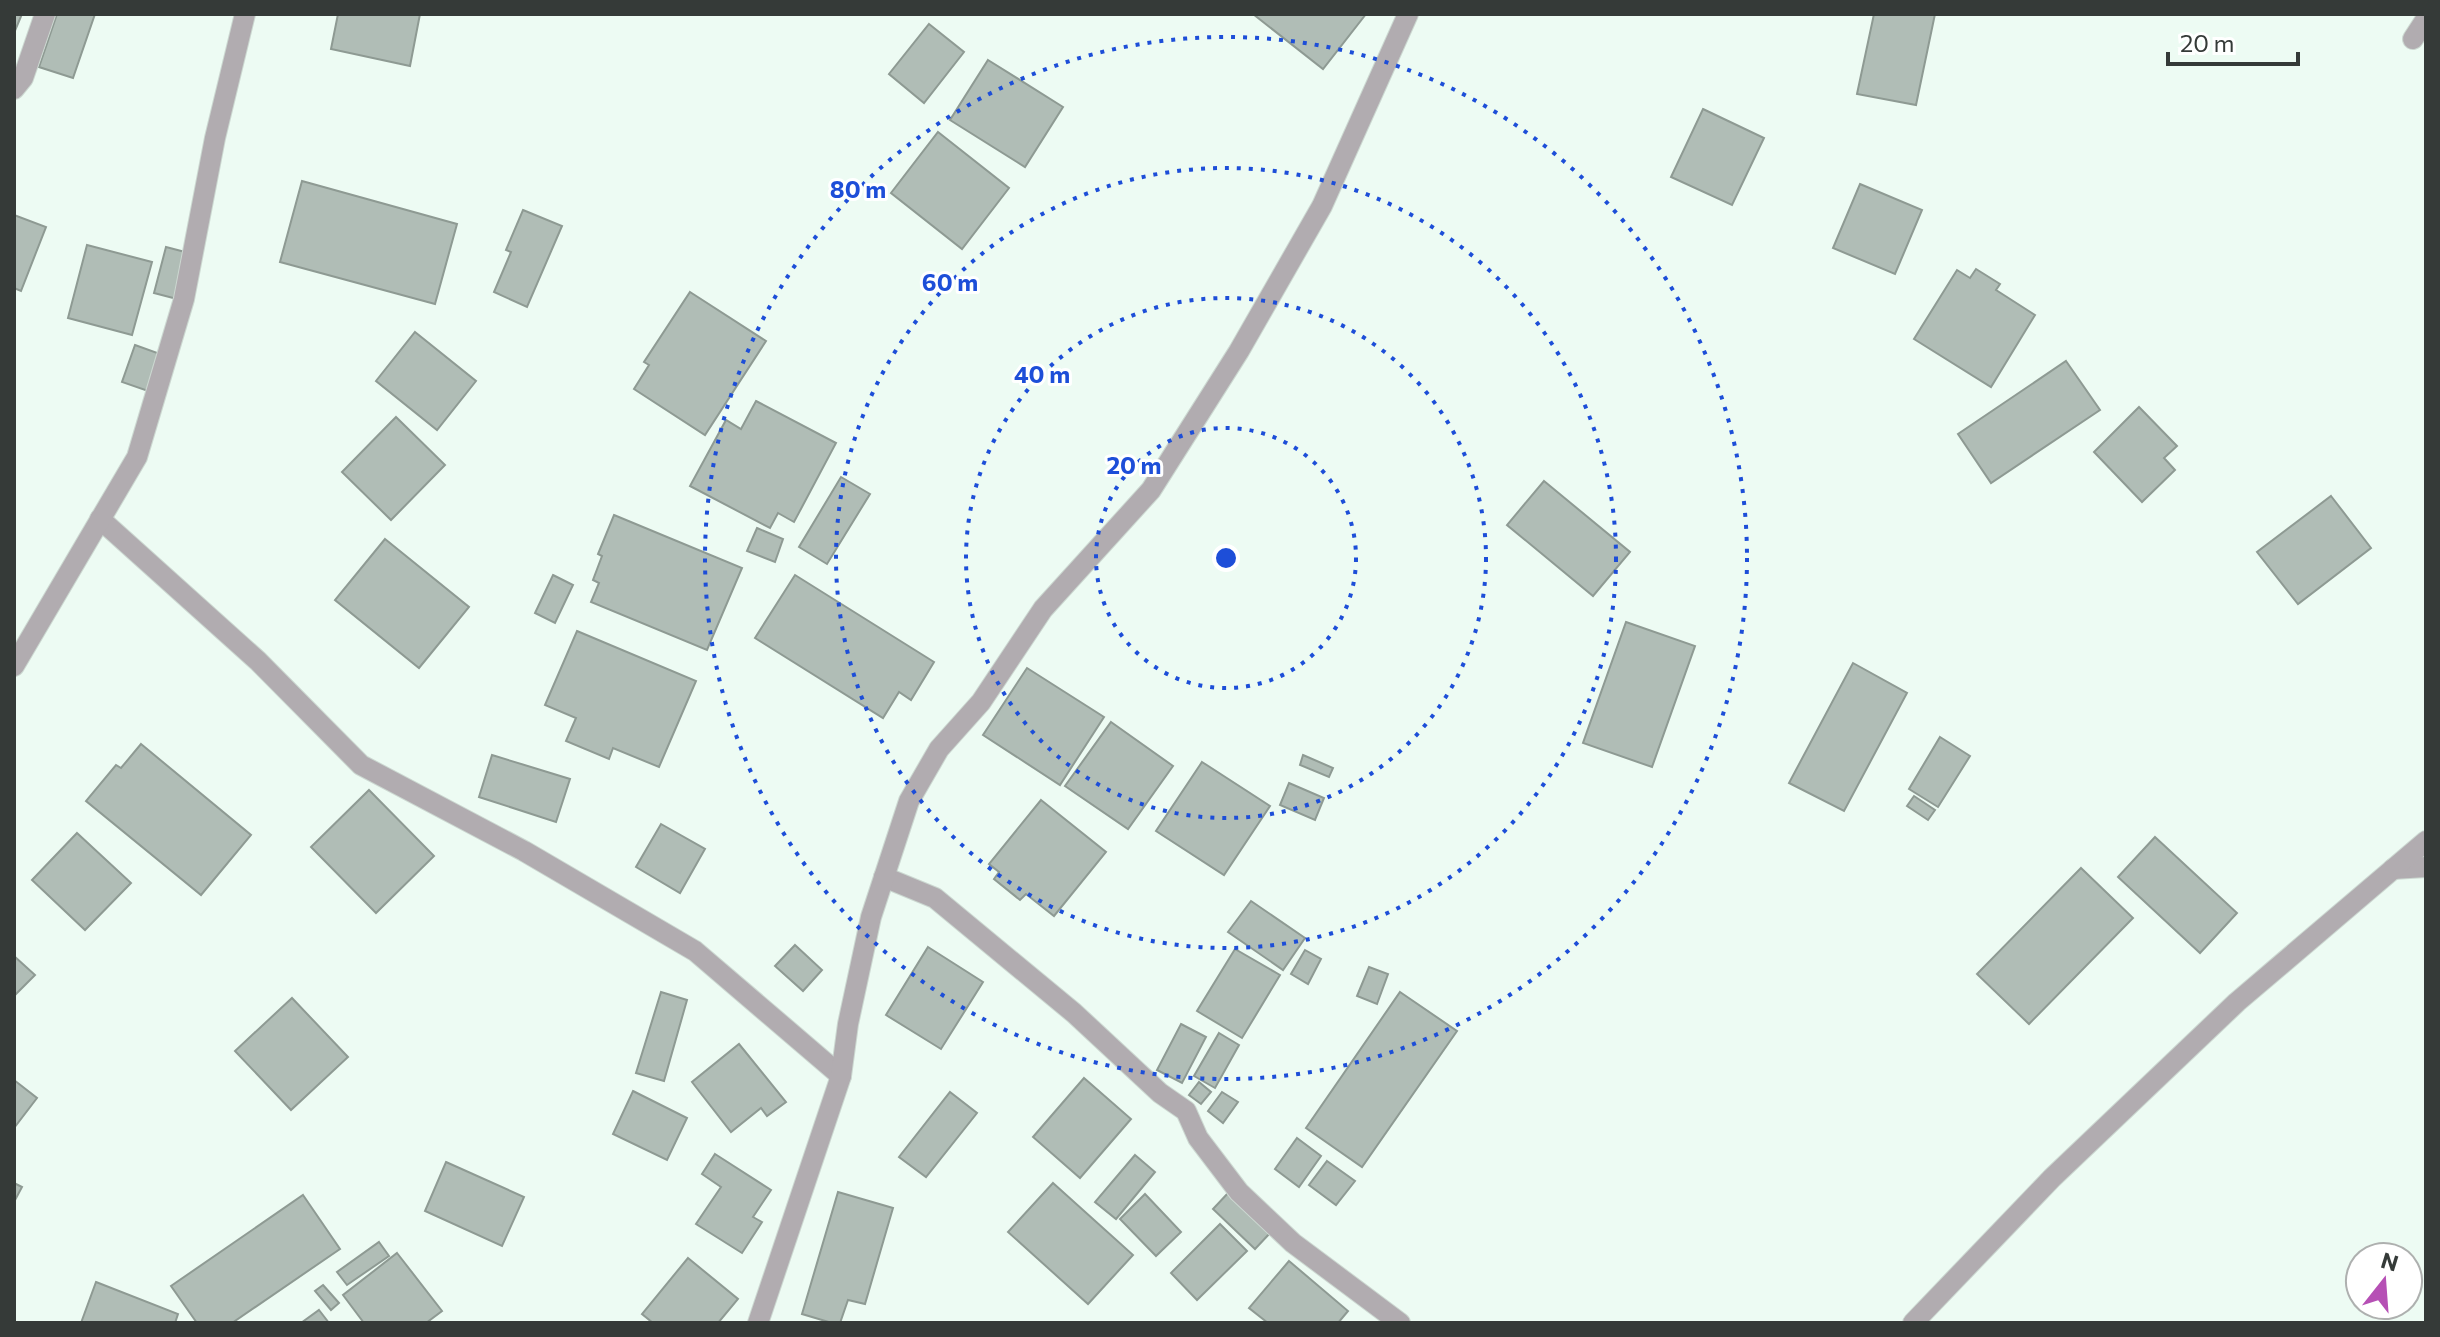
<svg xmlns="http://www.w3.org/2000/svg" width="2440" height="1337" font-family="Commissioner,sans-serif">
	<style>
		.building { fill: #b0bdb6; stroke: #8e9a93; stroke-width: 2 }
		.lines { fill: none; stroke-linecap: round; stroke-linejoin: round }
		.minor-casing { stroke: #ccd8d1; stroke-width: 22 }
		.minor { stroke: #b1acb0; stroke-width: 20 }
		.ring { fill: none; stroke: #1d4ed8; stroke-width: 4; stroke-dasharray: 4 8 }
		.centre { fill: #1d4ed8; stroke: #fff; stroke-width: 4 }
		.ring-label { font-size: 24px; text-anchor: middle; font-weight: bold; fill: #1d4ed8; stroke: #fff; stroke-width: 6; stroke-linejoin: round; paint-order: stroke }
	</style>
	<rect width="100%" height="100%" fill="#edfbf3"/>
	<g class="building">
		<polygon points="14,14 22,14 14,33"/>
		<polygon points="57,14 95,14 73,78 39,67"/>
		<polygon points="338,14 420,14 410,66 331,49"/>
		<polygon points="1253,14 1366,14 1323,69"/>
		<polygon points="1874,14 1935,14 1916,105 1857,94"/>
		<polygon points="929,24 964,52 924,103 889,74"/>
		<polygon points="988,60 1063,107 1025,167 950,120"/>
		<polygon points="1703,109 1764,138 1732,205 1671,177"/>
		<polygon points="938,132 1009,188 962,249 891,193"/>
		<polygon points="302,181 457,224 435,304 280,262"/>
		<polygon points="1860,184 1922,210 1895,274 1833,248"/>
		<polygon points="523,210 562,226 527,307 494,292 511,252 506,250"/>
		<polygon points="14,215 46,227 21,291 14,288"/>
		<polygon points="87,245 152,262 132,335 68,318"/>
		<polygon points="166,247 189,253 177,299 154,293"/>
		<polygon points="1976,269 2000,284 1996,290 2035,315 1991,387 1914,339 1957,270 1970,278"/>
		<polygon points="690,292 766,341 705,435 634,389 649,365 644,362"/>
		<polygon points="415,332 476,381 437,430 376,381"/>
		<polygon points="135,345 163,355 151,392 122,382"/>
		<polygon points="2066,361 2100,410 1991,483 1958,434"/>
		<polygon points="756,401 836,443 794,522 778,513 770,528 690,486 726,420 741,429"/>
		<polygon points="2139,407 2177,446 2164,458 2175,470 2142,502 2094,452"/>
		<polygon points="396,417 445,465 391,520 342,472"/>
		<polygon points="841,477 870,494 827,564 799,547"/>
		<polygon points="1544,481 1630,552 1593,596 1507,525"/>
		<polygon points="2331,496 2371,548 2298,604 2257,552"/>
		<polygon points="614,515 742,568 707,650 591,602 599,583 593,580 602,556 598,554"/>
		<polygon points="757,528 783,539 775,562 747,551"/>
		<polygon points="385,539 469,607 419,668 335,600"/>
		<polygon points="553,575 573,585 555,623 535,613"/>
		<polygon points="795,575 934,662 911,700 899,692 883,718 755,638"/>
		<polygon points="1626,622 1695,646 1652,767 1583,743"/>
		<polygon points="577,631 696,681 659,767 613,748 609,759 566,741 576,718 545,705"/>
		<polygon points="1853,663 1907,693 1844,811 1789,783"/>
		<polygon points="1027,668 1104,717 1060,785 983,735"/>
		<polygon points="1111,722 1173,766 1128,829 1065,786"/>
		<polygon points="1940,737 1970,756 1938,807 1909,789"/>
		<polygon points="141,744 251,835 201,895 86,801 116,765 121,768"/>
		<polygon points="492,755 570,779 556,822 479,797"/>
		<polygon points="1303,755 1333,768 1329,777 1300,765"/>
		<polygon points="1202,762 1270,806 1224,875 1156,831"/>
		<polygon points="1289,783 1324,798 1315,820 1280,805"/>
		<polygon points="369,790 434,856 376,913 311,847"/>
		<polygon points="1914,796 1935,810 1928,820 1907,806"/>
		<polygon points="1041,800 1106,852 1054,916 1026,894 1020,900 994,879 999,872 989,864"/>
		<polygon points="661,824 705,849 680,893 636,867"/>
		<polygon points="77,833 131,883 85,930 32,880"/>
		<polygon points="2155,837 2237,913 2200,953 2118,877"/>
		<polygon points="2081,868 2133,918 2029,1024 1977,974"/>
		<polygon points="1251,901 1305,938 1283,970 1228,932"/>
		<polygon points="795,945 822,970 803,991 775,966"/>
		<polygon points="928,947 983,982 941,1049 886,1015"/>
		<polygon points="1235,949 1280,975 1242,1038 1197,1011"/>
		<polygon points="1305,950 1321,959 1308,984 1291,974"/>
		<polygon points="14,956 35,975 14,996"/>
		<polygon points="1369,967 1388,974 1377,1004 1357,996"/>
		<polygon points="661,992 687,1000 664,1081 636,1073"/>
		<polygon points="1400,992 1457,1031 1362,1167 1306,1128"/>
		<polygon points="292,998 348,1057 291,1110 235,1051"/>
		<polygon points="1181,1024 1206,1037 1182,1083 1157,1070"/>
		<polygon points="1219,1033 1239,1045 1215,1088 1194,1076"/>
		<polygon points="739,1044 786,1102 767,1116 761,1108 731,1132 692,1082"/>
		<polygon points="1084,1078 1131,1119 1080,1178 1033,1137"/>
		<polygon points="14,1080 37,1098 14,1128"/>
		<polygon points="1199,1082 1211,1092 1201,1104 1189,1095"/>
		<polygon points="633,1091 687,1118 667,1160 613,1134"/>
		<polygon points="950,1092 977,1113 926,1177 899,1157"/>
		<polygon points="1222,1092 1238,1102 1223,1123 1208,1111"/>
		<polygon points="1297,1138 1321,1156 1299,1187 1275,1169"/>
		<polygon points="715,1154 771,1190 753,1217 762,1222 742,1253 696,1224 721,1187 702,1174"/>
		<polygon points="1135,1155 1155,1172 1116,1219 1095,1202"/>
		<polygon points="1327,1161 1355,1181 1336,1205 1309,1185"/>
		<polygon points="446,1162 524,1197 502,1246 425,1211"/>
		<polygon points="14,1183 22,1187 14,1202"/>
		<polygon points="1053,1183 1133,1255 1088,1304 1008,1232"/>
		<polygon points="838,1192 893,1208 865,1304 848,1300 840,1323 832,1323 802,1314"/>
		<polygon points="1229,1192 1271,1232 1255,1249 1213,1209"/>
		<polygon points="1145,1194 1181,1232 1156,1256 1120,1219"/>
		<polygon points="303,1195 340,1249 232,1323 197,1323 171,1286"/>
		<polygon points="1220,1224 1247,1251 1197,1300 1171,1273"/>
		<polygon points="379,1242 389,1256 347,1285 337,1272"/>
		<polygon points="397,1253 442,1311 426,1323 364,1323 343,1295"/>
		<polygon points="688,1258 738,1299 718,1323 653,1323 642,1314"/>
		<polygon points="1289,1261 1348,1311 1338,1323 1268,1323 1249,1308"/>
		<polygon points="96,1282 178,1314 175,1323 81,1323"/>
		<polygon points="323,1285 339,1303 331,1310 315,1291"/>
		<polygon points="319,1310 329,1323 301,1323"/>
	</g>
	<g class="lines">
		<defs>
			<g id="minor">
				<polyline points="2413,39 2426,19"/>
				<polyline points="14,89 23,78 45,14"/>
				<polyline points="100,519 258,661 361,765 524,851 695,951 841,1076"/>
				<polyline points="14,666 137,457 184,299 215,138 245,14"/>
				<polyline points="2393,869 2426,867"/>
				<polyline points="884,877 935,898 1074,1013 1160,1093 1186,1111 1198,1138 1239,1192 1293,1243 1400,1323"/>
				<polyline points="758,1323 841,1076 848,1024 871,917 909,801 939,749 981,702 1043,609 1151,490 1239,351 1322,206 1408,14"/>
				<polyline points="1913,1323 2052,1178 2237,1002 2426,841"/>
			</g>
		</defs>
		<use href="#minor" class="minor-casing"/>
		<use href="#minor" class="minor"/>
	</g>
	<g class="ring">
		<circle cx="1226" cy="558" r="130"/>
		<circle cx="1226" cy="558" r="260"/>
		<circle cx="1226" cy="558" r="390"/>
		<circle cx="1226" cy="558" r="521"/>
	</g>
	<circle cx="1226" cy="558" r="12" class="centre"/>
	<g class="ring-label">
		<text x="858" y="198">80 m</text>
		<text x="950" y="291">60 m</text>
		<text x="1042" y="383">40 m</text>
		<text x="1134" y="474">20 m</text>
	</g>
	<rect width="2440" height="1337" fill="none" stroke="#353a38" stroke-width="32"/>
	<g transform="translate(2384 1281) rotate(17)"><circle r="38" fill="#ffffff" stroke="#aeb0af" stroke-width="2"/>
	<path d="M0-6L14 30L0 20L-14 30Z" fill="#b650b5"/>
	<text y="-12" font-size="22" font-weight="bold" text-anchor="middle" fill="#353a38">N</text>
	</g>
	<path d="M2168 52v12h130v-12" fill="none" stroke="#353a38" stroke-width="4"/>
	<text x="2180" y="52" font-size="24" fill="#353a38" stroke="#ffffff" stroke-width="6" paint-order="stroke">20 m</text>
</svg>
